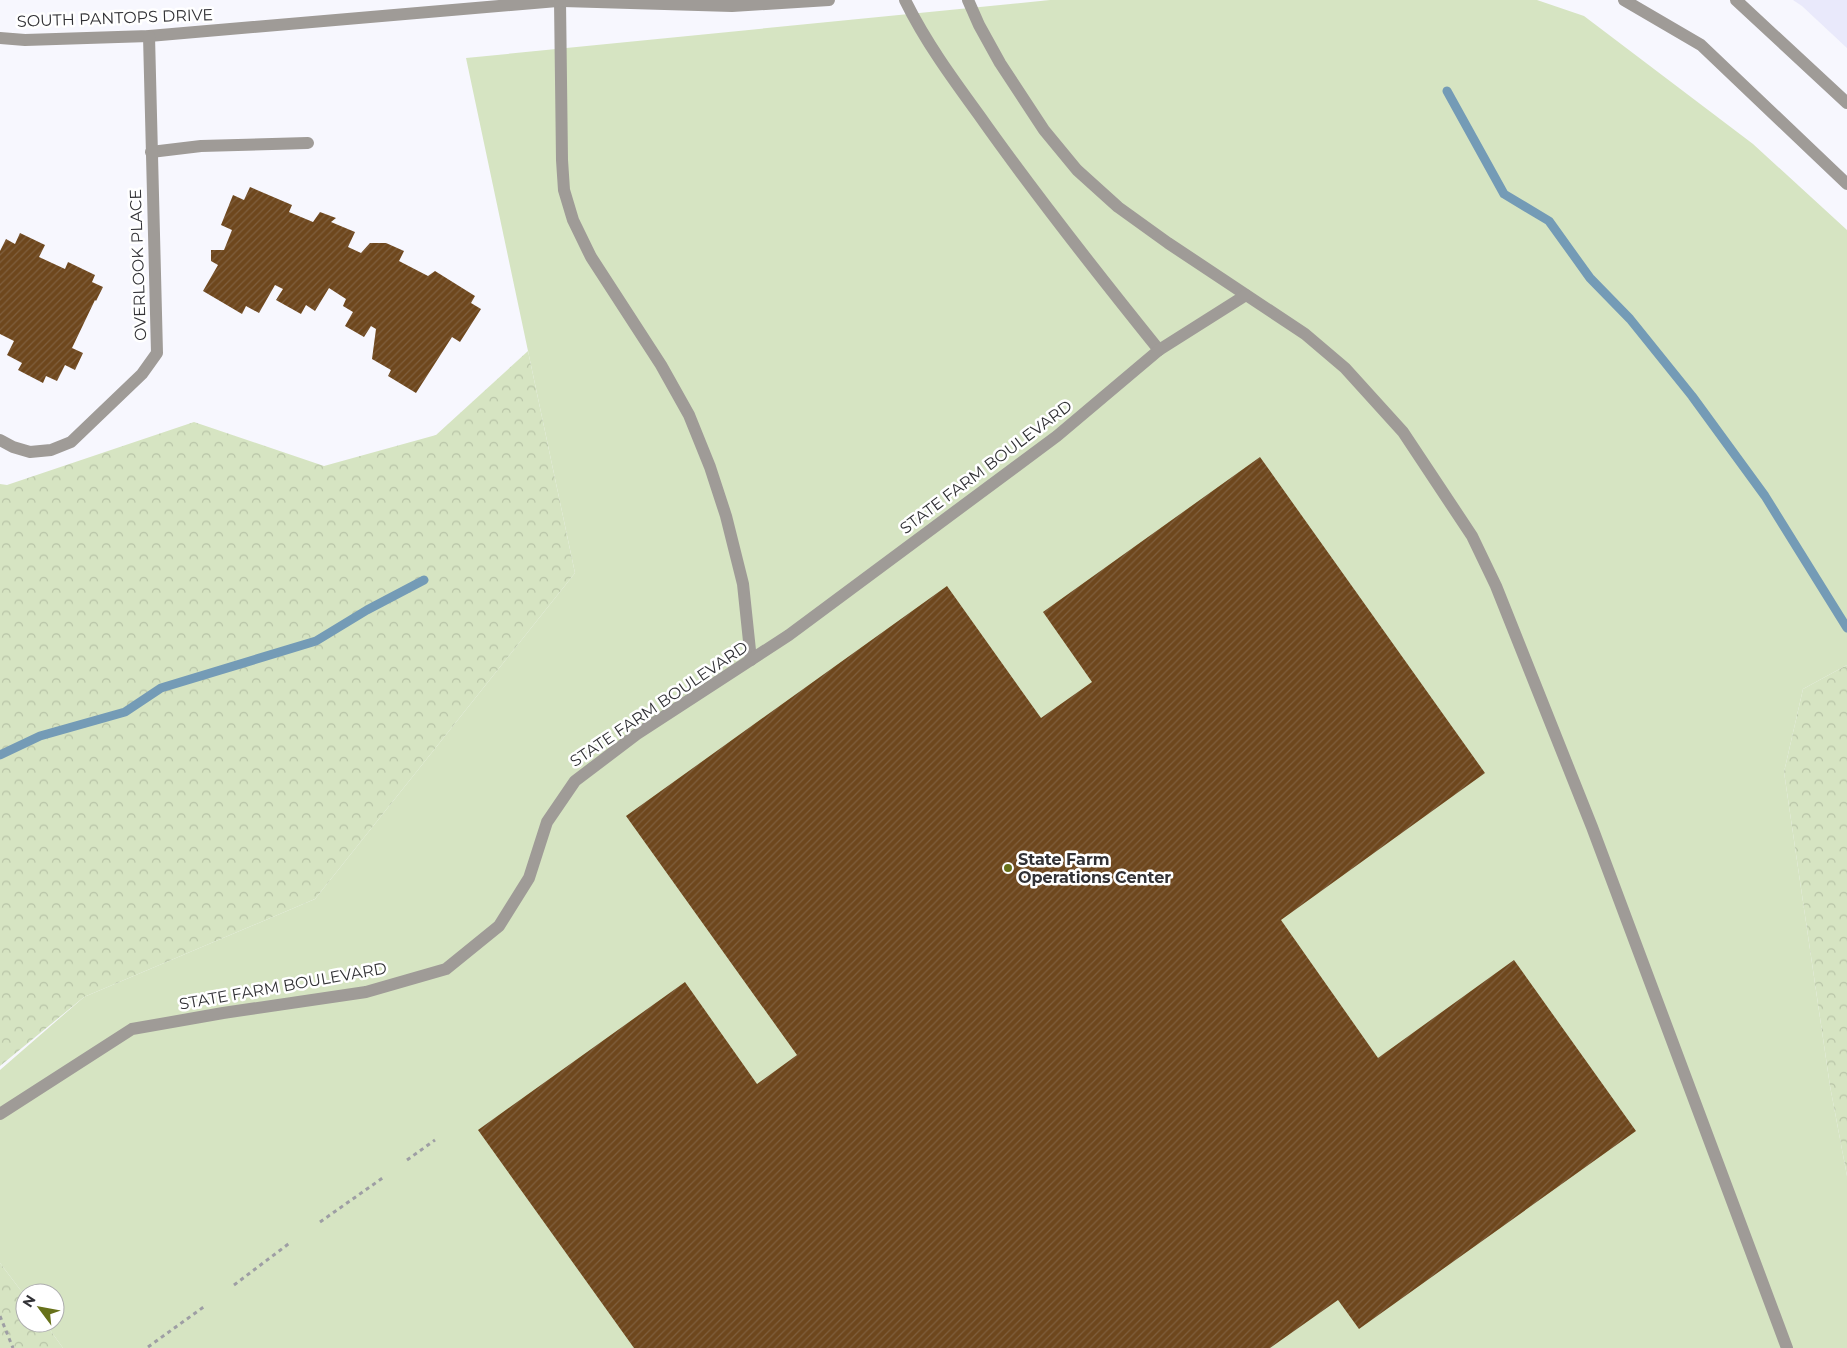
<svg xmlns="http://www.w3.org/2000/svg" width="1847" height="1348" font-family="Montserrat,sans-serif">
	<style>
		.built { fill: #e9e9fb }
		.green { fill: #d6e4c2 }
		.forest { fill: url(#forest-crowns) }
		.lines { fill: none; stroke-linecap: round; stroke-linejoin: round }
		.stream { stroke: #749bb6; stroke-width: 9 }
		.building { fill: url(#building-hatch) }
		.path { stroke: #9e9ea4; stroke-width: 3; stroke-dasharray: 4 4; stroke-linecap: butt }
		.minor { stroke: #9f9b97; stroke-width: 12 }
		.poi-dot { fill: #67711a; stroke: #fff; stroke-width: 2 }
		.labels { text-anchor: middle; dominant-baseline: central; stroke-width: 5; stroke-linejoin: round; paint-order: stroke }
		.street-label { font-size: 16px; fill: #313135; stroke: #fff }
		.poi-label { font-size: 16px; font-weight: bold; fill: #313135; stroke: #fff; text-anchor: start }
	</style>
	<defs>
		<pattern id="forest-crowns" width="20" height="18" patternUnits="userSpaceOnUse" patternTransform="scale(1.25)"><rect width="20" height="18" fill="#d6e4c2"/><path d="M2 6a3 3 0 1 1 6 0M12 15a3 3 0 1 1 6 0" fill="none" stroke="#b8c4a7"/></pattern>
		<pattern id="building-hatch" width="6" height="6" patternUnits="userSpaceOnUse" patternTransform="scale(1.25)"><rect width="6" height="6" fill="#6e471d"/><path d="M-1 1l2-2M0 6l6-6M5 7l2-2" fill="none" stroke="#7f5f3e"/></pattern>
	</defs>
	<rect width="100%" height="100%" fill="#f7f7fe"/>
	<polygon class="built" points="1793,0 1847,0 1847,48 1802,6"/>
	<polygon class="green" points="1050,0 1537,0 1584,16 1753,144 1847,230 1847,665 1803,689 1784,772 1830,1086 1847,1176 1847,1348 63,1348 45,1323 55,1323 55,1293 25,1293 25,1296 0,1263 0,1070 84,997 315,899 575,573 466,58"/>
	<g class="forest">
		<polygon points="528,351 575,573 315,899 84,997 0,1066 0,484 7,485 194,422 324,466 436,435"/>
		<polygon points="1847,665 1847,1176 1830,1086 1784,772 1803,689"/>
		<polygon points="0,1263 25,1296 25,1323 45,1323 63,1348 0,1348"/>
	</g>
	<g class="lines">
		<g class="stream">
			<polyline points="1447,91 1504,194 1549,221 1590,278 1630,319 1692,396 1765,496 1847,628"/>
			<polyline points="0,755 40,736 125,712 161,688 316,641 367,610 424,580"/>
		</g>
	</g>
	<g class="building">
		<polygon points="250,187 292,205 289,212 313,222 320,212 336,218 331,222 355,232 348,247 361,253 370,243 386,243 404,251 399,261 428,276 435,271 475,296 471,303 481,309 460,342 452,337 416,393 388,376 391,370 372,359 376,329 371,326 364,337 345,326 353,312 343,306 346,299 329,288 315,311 306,305 301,314 276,300 283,289 275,285 259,313 246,306 242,314 203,291 218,265 211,261 211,250 224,250 232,230 221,225 233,195 244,200"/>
		<polygon points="20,233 45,245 39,257 65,269 68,262 95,275 92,282 103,287 96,301 95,300 72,348 83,353 75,370 65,365 57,381 46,376 43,383 18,370 22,363 7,355 14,341 0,334 0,251 6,239 15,244"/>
		<polygon points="1260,457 1485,773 1281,920 1378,1058 1514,960 1636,1131 1359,1329 1338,1300 1270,1348 634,1348 478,1130 685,982 757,1084 797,1055 626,816 947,586 1041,718 1092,682 1043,612"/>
	</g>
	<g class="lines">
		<g class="path">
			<polyline points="407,1160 435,1140"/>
			<polyline points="320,1222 384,1177"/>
			<polyline points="234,1285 291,1242"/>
			<polyline points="0,1316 13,1348"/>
			<polyline points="148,1347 205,1306"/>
		</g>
		<g class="minor">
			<path d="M905,0c20,41 47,78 74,115 57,81 118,158 180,235"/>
			<polyline points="968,0 979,25 1000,63 1044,130 1077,170 1118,207 1168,243 1305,334 1345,368 1403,432 1472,536 1496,586 1592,827 1787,1348"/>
			<polyline points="1624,0 1701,45 1847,184"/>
			<polyline points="1736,0 1847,103"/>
			<polyline points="560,1 562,160 564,190 573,220 591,257 661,365 689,415 710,467 726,516 743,584 751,660"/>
			<polyline points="563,1 732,6 829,0"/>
			<polyline points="0,38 25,40 149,36 569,0"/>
			<polyline points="151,152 201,146 308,143"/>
			<polyline points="0,440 13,447 30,452 51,450 71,442 142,374 157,353 149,36"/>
			<polyline points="0,1114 132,1029 223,1013 366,992 446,969 499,926 529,878 547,822 575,781 637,734 789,635 1057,436 1159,350 1246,295"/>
		</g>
	</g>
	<circle class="poi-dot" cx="1008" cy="868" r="5"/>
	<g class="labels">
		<g class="street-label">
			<text transform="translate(115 18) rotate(-2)">SOUTH PANTOPS DRIVE</text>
			<text transform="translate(138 265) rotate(-92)">OVERLOOK PLACE</text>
			<text transform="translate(986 467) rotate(-37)">STATE FARM BOULEVARD</text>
			<text transform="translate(659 704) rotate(-34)">STATE FARM BOULEVARD</text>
			<text transform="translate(283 986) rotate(-10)">STATE FARM BOULEVARD</text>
		</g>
		<g class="poi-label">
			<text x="1018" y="859">State Farm<tspan x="1018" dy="18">Operations Center</tspan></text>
		</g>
	</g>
	<g transform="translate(40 1308) rotate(302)"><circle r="24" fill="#ffffff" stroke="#adadae"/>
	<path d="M0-4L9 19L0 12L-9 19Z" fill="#67711a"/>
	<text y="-8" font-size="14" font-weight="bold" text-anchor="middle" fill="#313135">N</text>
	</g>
</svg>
